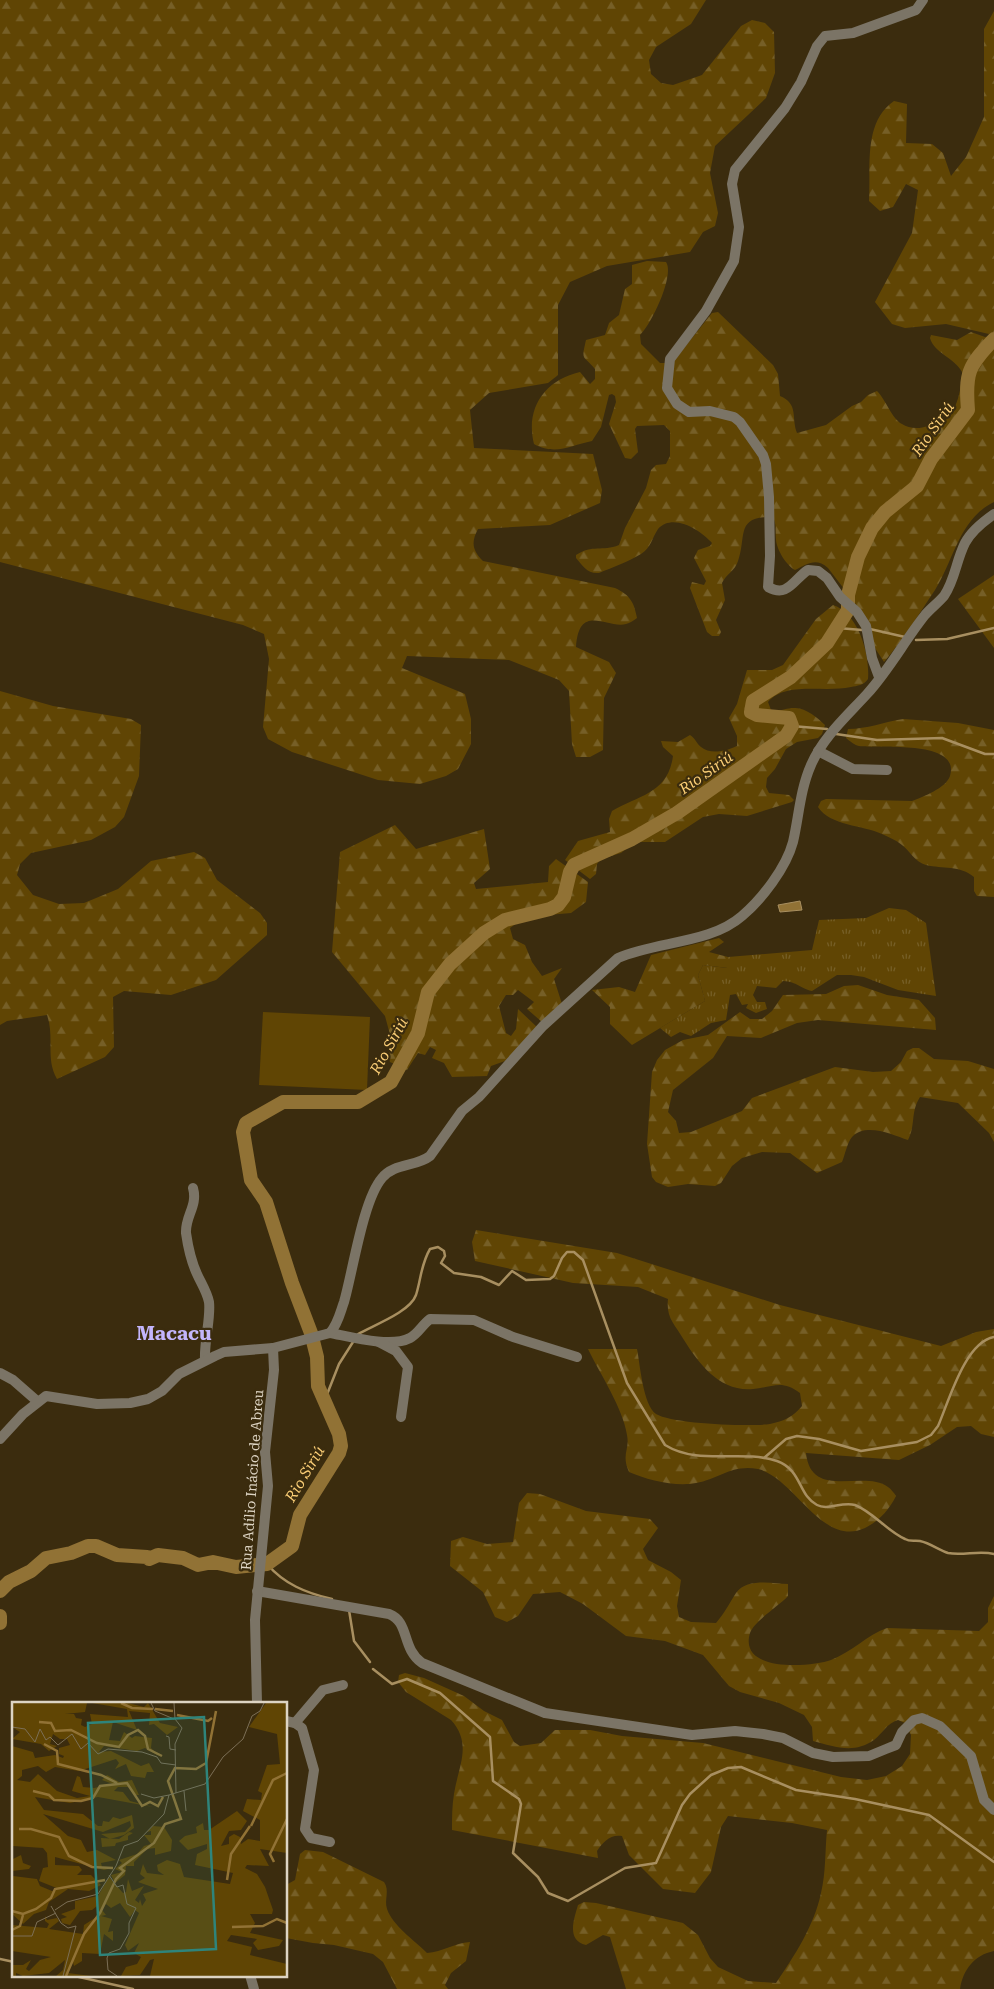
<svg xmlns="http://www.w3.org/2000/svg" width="994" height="1989" font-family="'Roboto Serif',serif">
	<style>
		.grass { fill: url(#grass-tufts) }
		.forest { fill: url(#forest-firs) }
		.garden { fill: #604504 }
		.water { fill: #917235; stroke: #a88f60 }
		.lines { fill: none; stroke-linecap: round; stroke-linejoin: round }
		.stream { stroke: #a88f60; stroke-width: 2.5 }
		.river { stroke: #917235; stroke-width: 14 }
		.minor { stroke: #7b7466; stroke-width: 10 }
		.labels { text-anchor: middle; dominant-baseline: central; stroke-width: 4.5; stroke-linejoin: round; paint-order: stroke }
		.street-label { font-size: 14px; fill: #ddd4c3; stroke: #3b2c0e }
		.water-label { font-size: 15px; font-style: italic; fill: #fbce76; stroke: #3b2c0e }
		.district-label { font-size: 19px; font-weight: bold; fill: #c3b5fc; stroke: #3b2c0e }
		.inset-river { fill: none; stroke: #917235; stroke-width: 2.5 }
		.inset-road { fill: none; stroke: #7c6f56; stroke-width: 1 }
		.view { fill: #2e847b; fill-opacity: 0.15; stroke: #2e847b; stroke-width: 2.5 }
		.inset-edge { fill: none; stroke: #ddd4c3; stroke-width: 2.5 }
	</style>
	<defs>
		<pattern id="grass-tufts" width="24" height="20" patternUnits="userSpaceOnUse" patternTransform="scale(1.25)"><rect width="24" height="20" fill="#604504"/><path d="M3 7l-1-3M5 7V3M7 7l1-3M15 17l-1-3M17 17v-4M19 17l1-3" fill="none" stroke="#765f27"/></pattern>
		<pattern id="forest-firs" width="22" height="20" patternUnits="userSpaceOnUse" patternTransform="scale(1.25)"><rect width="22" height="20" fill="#604504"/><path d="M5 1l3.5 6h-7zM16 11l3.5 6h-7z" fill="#765f27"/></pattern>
	</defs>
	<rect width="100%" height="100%" fill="#3b2c0e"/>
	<path class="grass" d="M889,908l17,2 20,13 10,73 -38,-6 -34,-13 -13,-2h-14l-25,16c-13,-3 -14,-9 -29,-10l-7,7 -19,-2 -4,9 4,7h8l2,7 -11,4 -10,-5 2,-4 -6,1 -6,-11 -6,1 -4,25 -15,3 -20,13 -11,-4 -9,5 -11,-9 45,-27 -7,-26 5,-10 24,3 1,-11 84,-7 7,-30 47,-2z"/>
	<g class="forest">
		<path d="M0,0h706l-15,24 -35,23 -7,13 2,14 10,9 12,2 29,-10 39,-49 11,-6 13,3 9,9 1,41 -9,25 -51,48 -5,27 8,40 -3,13 -12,6 -13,20 -83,14 -37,16 -12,23v70l-10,8 -59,10 -19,17 4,38 119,6 9,36 -2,13 -50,22 -72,4c-7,13 -6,21 5,32l132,27c15,7 19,14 22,30 -3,2 -7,5 -11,6 -19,5 -47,-22 -50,23l33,15 7,11 -12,25 -1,52 -13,7h-14l-4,-13 -3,-53 -10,-11 -50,-20 -102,-4 -5,12 63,26 6,25v25l-13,25 -12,7 -26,8 -42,-4 -86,-28 -24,-13 -5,-12 6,-68 -5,-25 -21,-9 -243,-63z"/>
		<path d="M994,11v321l-5,2 -43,-10 -41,4 -13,-4 -17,-22 37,-69 6,-43 -12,-6 -13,23 -13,4 -11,-10c2,-34 -6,-79 25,-100l13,3 -1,39 26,1 11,9 8,23 15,-19 18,-40v-88z"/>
		<path d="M647,261l19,1c9,13 -15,63 -26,73l1,9 19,19h12l40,-50 6,-1 55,53 5,9 2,22c19,8 11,21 17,37l29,-8 26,-19 9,-4 7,-7 9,-4c9,9 15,28 25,33 7,5 18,5 26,2 5,-1 10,-2 15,-4 14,-8 19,-36 19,-50 -7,-14 -28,-19 -32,-34l1,-3 26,5 14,-8 14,5 9,-1v166c-35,17 -40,58 -59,88 -16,24 -32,50 -51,72l-13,-20v-13l-3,-9 -40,-52c-12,-11 -21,-4 -33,2 -9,-5 -18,-20 -19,-30 -1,-9 1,-15 -3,-23 -38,-1 -26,18 -35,44 -3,10 -12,13 -16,22l3,17 -9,20 5,12 -2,4h-7l-5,-4 -17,-44 2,-6 12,3 2,-4 -12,-23 4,-8 12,-4 2,-3c-10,-12 -39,-31 -54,-14 -6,9 -7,19 -17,25 -13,8 -28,13 -42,19 -12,1 -16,-7 -23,-15v-3c17,-11 26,-3 43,-10l6,-17 21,-40 5,-18 5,-5 10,-1 4,-8v-25l-6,-6 -27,1 -2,3 3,23 -7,7 -6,-1 -16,-34 7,-22 -1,-6 -3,-2 -3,1 -8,32 -9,14c-21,4 -36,15 -58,3 -9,-36 11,-64 46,-72l10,12 5,-5v-10c-12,-15 -14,-7 -9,-29l19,-5 4,-12 10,-8 6,-26 7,-5v-19z"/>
		<polygon points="994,575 994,648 958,599"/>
		<path d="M833,605c26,9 37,50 35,74 -4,6 -11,7 -17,8 -28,6 -65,-6 -83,15l3,8c10,2 14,-2 23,-2 11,-1 24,10 31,17l-3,9 -4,4 -21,4 -11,7 -11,20 -8,9 -1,9 3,6 20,2 5,5 -2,2 -45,14 -28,-2 -16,3 -38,25h-25l-9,3 -10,8 -20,6 -4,5 -1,10 -6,5 -25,-19 13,-19 32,-9 -1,-13 3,-8c28,-16 56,-18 61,-55l-10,-9 -2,-6 17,1 12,-7c6,4 6,8 11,12 9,8 26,4 36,-1v-10l-8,-18 8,-14 10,-34h25l11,-5 33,-46z"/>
		<path d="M0,691l53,15 78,13 10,6 -2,51 -15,41 -9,10 -24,13 -60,13 -11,11 -3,11 16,20 26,9 25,-1 34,-14 33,-28 43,-9 11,6 12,22 43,33 7,10v12l-51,45 -45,15 -47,-4 -11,6 1,50 -9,10 -48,22c-12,-21 -2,-41 -10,-64l-40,6 -7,4z"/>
		<path d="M903,719l55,4 36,7v167l-17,-1 -3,-5v-14c-14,-12 -31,-8 -48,-12 -11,-3 -16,-14 -24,-20 -6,-5 -14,-8 -20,-11 -19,-9 -52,-8 -64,-27l3,-6 5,-2 86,2c11,-4 34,-13 38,-25 11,-37 -71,-27 -91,-30 -5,-1 -9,-5 -13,-8l2,-9c19,0 36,-7 55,-10z"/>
		<polygon points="395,825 416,849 484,829 490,869 474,883 476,889 548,882 549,866 556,859 588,882 586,902 571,913 525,917 510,928 513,939 525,945 532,962 542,976 562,968 554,979 562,1004 542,1022 527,1009 534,1002 518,990 513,995 506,995 499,1006 506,1033 511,1036 516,1029 518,1009 538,1028 505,1061 491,1066 487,1076 452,1077 444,1063 432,1058 436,1050 430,1047 425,1055 418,1053 407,1070 390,1062 388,1057 392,1042 385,1016 332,952 340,852"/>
		<polygon points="719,938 724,942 709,952 728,957 728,968 703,965 698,975 705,1001 632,1045 610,1024 610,1007 592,990 619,987 635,992 651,955"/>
		<path d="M858,985l29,10 32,5 16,18 1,12 -118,-10 -21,3 -36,15 -34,-2 -14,22 -40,32 -5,22 8,9 3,12 12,-1 44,-18 7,-3 10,-13 83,-31 38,5 18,-1 10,-9 6,-11 6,-3h6l15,11 34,2 26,8v73l-5,-9 -31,-30 -38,-6c-10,16 -4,28 -12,43 -15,-5 -42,-18 -56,-3 -5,6 -7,18 -10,25l-25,11 -27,-20 -28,-1 -20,6 -10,8 -11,17 -6,3 -27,-2 -20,3 -12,-5 -4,-5 -5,-33 5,-72 5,-12 8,-10 18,-10 25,-5 32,-23 10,7h12l10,-8 11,-16 43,-1 18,-8z"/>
		<path d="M476,1230l141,23 163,52 161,41 35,-14 18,-3v108l-13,-3 -10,-8 -14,1 -27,18 -31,15 -93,-7c5,48 58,16 82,34 3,2 6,6 8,9 -7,14 -17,25 -31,32 -43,20 -70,-50 -107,-59 -26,-5 -39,10 -62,14 -20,4 -49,-3 -67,-11 -8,-18 1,-22 -2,-37 -4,-27 -27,-61 -39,-86h49c3,15 6,56 19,65 16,10 95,13 114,10 14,-3 23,-7 32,-18l-2,-13c-18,-14 -27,-6 -47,-4 -33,3 -54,-25 -69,-49 -10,-17 -18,-22 -16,-41l-30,-12 -65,-4 -98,-22 -3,-19z"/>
		<path d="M527,1493l13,1 46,17 64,8 8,9 -15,21 5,11 23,12 10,8 -4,26 2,11 12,5 25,1c8,-9 13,-19 20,-30 10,-15 36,-10 52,-9v12c-9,10 -34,25 -38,37 -12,40 61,34 81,27 21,-8 36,-25 56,-32l92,3 9,-9v-14l6,-12v355c-20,4 -31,19 -34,38h-334l-16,-52 -7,-2 -17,10c-20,-5 -12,-26 -8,-40l6,-3 12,1 87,20 15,12 12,23 8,9 30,14 28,2c19,-28 38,-57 45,-90 5,-20 4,-43 6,-63l-35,-7 -64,-7 -7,11 -10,45 -16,21 -32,-4 -34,-34 -7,-19c-12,-2 -19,6 -25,15l1,7 -146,-28c0,-12 0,-24 2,-36 4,-27 19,-50 -3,-74l-45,-28 -8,-10 1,-7 6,-2 19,5 40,18 20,15 18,9 12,22 6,4 21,-3 14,-13h35l32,6 81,7 138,34 26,3 19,-4 16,-10 8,-12 1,-19 -6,-12 -7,-3c-11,3 -15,13 -24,20 -20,14 -39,7 -61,1l-1,-14 -8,-12 -25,-12 -39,-11 -11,-6 -26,-31 -38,-14 -39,-5 -43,-32 -23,-12 -27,2 -15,22 -11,6 -12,-5 -12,-25 -33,-26 1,-25 12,-4 24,7 26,-2 6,-39z"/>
		<path d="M305,1850l18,2 61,30c6,9 0,17 3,27 6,17 27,31 40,44 16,-1 27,-10 43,-11l-4,19 -15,12 -6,12 3,4h-51l-14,-27 -10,-8 -39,-9 -21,-2 -27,-5v-53l9,-5 5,-26z"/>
	</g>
	<polygon class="garden" points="263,1012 370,1017 367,1090 259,1085"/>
	<g class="water">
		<polygon points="800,901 802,910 780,912 778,905"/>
		<path d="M458,952l7,5c-6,7 -10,6 -18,4z"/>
	</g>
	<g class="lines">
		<g class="stream">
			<polyline points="838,628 862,630"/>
			<polyline points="870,629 905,637"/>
			<polyline points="916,640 947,639 994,628"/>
			<polyline points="792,726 827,729"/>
			<polyline points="836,734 877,740 942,738 985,754 994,754"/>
			<path d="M358,1334c16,-9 52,-22 58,-39 5,-16 5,-31 14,-46l8,-2 6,4 1,5 -4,7 13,10 27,4 18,8 13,-14 14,9 24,-1 4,-3 8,-18 5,-6h7l9,8 44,123 38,62c34,21 76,4 112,16 25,9 21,34 40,44 11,6 25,-4 38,0 18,7 32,26 50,34 5,3 10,1 15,2 10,2 19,9 28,12 15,3 31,-3 46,1"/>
			<polyline points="324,1402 339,1364 353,1342"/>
			<path d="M764,1458l22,-19 11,-3 22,3 42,12 56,-9 14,-7 7,-9c11,-25 27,-84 56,-89"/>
			<path d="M267,1564c17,20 39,29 65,35"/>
			<polyline points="349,1610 354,1641 370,1662"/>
			<polyline points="373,1669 392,1684 407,1679 440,1693 490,1737 493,1781 519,1799 521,1804 513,1853 538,1877 548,1893 568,1901 625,1868 656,1863 682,1805 690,1794 711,1775 728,1768 741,1767 796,1790 855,1799 929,1815 994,1862"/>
			<polyline points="0,1959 14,1962"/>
			<polyline points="70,1975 133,1989"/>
		</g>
		<g class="river">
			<path d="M0,1591l9,-9 22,-11 15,-13 25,-5 17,-7h8l21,9 30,2 2,2 9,-4 25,3 15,7 15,-3 23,5 31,-3 25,-18 8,-31 39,-62 2,-7 -2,-12 -21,-48 -1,-29 -6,-24 -19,-50 -26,-81 -15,-22 -8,-48 3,-9 37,-21h75l33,-20 27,-49 10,-41 22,-28 34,-31 21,-13 45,-11 8,-4 6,-8 6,-25 4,-7 58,-26 45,-26 109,-77 6,-10 -3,-8 -32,-3 -6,-3 2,-11 38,-24 36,-34 21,-33v-15l10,-38 14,-29 13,-16 32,-26 14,-27 37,-49c-3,-37 0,-44 26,-71"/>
			<polyline points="0,1616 0,1623"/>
		</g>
		<g class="minor">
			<path d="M879,677l-7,-19 -6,-32 -9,-14 -17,-15 -13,-19 -9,-7 -10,-1c-15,10 -20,28 -40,17l2,-31 -1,-59 -3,-33 -3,-9 -23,-33 -6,-5 -24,-6 -21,1 -12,-8 -10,-16 3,-29 36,-48 28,-50 5,-34 -7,-43 3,-14 50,-62 16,-26 16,-36 8,-10 28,-3 63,-23 7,-10"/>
			<polyline points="818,751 853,769 887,770"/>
			<path d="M193,1188c5,18 -8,28 -7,45 2,14 5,28 11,41 4,9 10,18 12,28 2,16 -5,39 -4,58"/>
			<path d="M330,1333c21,4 61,15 80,5 8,-4 12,-13 20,-19l44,1 39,17 64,20"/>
			<polyline points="379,1342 396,1351 408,1367 401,1417"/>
			<polyline points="0,1373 13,1380 37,1401"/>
			<path d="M0,1439l23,-25 23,-18 51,8 33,-1 18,-4 14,-8 17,-17 36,-18 9,-4 49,-4 57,-15c8,-9 10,-20 14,-31 9,-31 19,-102 38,-124 12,-15 34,-11 48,-22l32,-45 17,-14 64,-71 75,-68c38,-17 92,-14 124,-42 20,-17 44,-48 51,-74 6,-26 7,-52 18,-77 12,-28 36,-49 56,-71 22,-24 38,-54 58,-79 6,-7 13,-12 19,-19 11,-16 12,-35 21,-53 5,-10 19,-22 29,-29"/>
			<path d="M257,1591l132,23c21,8 12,34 33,49l123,50 147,22 43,-4 28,3 20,4 30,15 20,4 36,-1 17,-7 10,-4 6,-13 12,-12 8,-2 18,8 31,30 13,44 10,10"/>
			<polyline points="257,1703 255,1620 268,1486 265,1452 274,1370 273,1348"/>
			<polyline points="286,1721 295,1723 302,1728 314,1770 305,1829 311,1838 330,1842"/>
			<polyline points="295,1723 323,1690 343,1685"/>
			<polyline points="250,1975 254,1989"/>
		</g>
	</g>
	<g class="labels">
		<g class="street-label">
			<text transform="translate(252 1480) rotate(-86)">Rua Adílio Inácio de Abreu</text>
		</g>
		<g class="water-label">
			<text transform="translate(933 429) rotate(-55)">Rio Siriú</text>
			<text transform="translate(706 773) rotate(-35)">Rio Siriú</text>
			<text transform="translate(389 1046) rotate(-61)">Rio Siriú</text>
			<text transform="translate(305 1474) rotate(-59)">Rio Siriú</text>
		</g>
		<g class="district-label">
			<text x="174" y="1333">Macacu</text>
		</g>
	</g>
	<g transform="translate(12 1702)">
		<rect width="275" height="275" fill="#3b2c0e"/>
		<path d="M117,130l4,1 -5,3v4l-12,3 -1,3 -13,1 -1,-9 18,1z" fill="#604504"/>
		<path d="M0,1h75l-2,9 -20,2h9l2,4 6,1 -1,6 4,2 7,-3 -2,-10 38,3 -1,-8 -35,-6h36l16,4 4,-4 12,20 18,4 -11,8 -13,-11 -5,1 1,-12 -21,-2 8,19 -24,-8 -4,18 11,1 4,-9 8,6 3,-2 17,2 -1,10 8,8 -14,-8 -8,3 -33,-5 -5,6 12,-1 30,15 8,-3 5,9h-7l-2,6 -14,-2 -5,-12 -11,5 4,-6 -3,-4 -37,12 -24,-4 -9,5 -8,-6 -16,4v6l-5,4 13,2 8,-8 19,17 20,7 13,-2 -18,-5 5,-15 3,1 3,10 11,1 19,-4 -11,-4 5,-5 12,7 13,-2 7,15h-5l-6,-8h-10l-4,4 9,1 7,9 23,6 -55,-10 -28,6 -35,-6 9,13 39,4 15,12h4l1,-5 6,1 4,-5 7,2 12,-4 2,13 -10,7 -14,4 -9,-5 24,-2 6,-6 -1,-5 -27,11 -60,-18 25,22 13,4 6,12 10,-2 19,10 -15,3 1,4 11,1 -9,2 -49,-13v8l24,1 3,4 -5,5h14l10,10 -12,6 -21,-2 -19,13 -3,8 -12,4 -11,10 -11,-10 1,-38 24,3 3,7 12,5 7,-2 -20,-8 4,-13 5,-1 -1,-14 -4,-5 -30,-2v13l8,-4 2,8 8,3 -2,3 -17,2v-125l21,6 2,6 20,-3 8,3 1,-2 -5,-2v-6l11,-3 -3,-6h-7l-7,-5 -3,10 7,2 -8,5 -8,-7 -29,-5 8,-7 -8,-5zM254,1h21v150l-27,-4 9,17 -22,-1 -2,3 12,6 8,13 8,23 -1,4h-22l5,9 -5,10 33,7 -4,6 -21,4 -5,-7 4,-4 -26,-4 -4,6 25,6 -2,8 37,9v12h-137l4,-17 -4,1 -10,15 -19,1 5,-9 11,-3 4,-7 -7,-4 5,-10 -11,8 -3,-6 14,-32 -4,-3 -5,7 -10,-14 -9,5 -5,-4 -4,6 4,5 -5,1 11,3 -4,13 5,-1v10l-9,-7 -4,20 -18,-1v8l-8,5 -1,-4 -5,7v4l23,3h-35l7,-6 2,-10 -16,13 -26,3 -7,-3v3h-4v-11h11l8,-5 -5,9 3,2 11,-11 11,-3 -39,-6v-26l35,3 2,-4 -4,-3v-5l2,4 10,-2 2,3 -10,8 34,5 1,-9 14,-9 -1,-10 -5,4 -12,1 -10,14 -8,-2 -1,-4 6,-2 -6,-3 14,-5v-8l23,-5 11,-19 14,16 3,-1 2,-13 4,12 12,-5 -9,14 4,3 1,-4 2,7 4,-6 -3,-6 15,-5 -20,-7 7,-4 -5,-4 3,-10 4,9 17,2 -6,-4 -1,-6 10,-5 13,4 4,13 46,7 3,-11 -38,-8 2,-11 10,-5v-5l-19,6 -9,-9 6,-5 12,-3 -1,-6 7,-4 1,7h5l28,-19 10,10 -6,9 -12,1 -8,15 8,-2v-7l5,-3 6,3 1,7 7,-5 12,2v-21l-17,-9 4,-12 14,1 1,-7 -4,-2 9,-26 13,-1 -3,-30 -28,-7zM141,124l11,1 8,13 -1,11 -16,4v-7l-8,1 -13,13v4h-8l-1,9 -10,8 -4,-8 11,-3 -7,-3 7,-6 -3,-3 18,-6 7,-8 7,-2 -7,-9h7v-4l-4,1z" fill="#604504"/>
		<path class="inset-river" d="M109,1l11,5 21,1M143,7l18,2M165,13l31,6 4,-3M27,20l12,1 4,8 16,-1 26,13 22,4 9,-12 10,-5 7,6 3,13 14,7M32,42l13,7 1,13 43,11 16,8M21,89l16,4 5,5 27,1 12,-3 7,-12 27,-3 15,23 8,-4 8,4 5,-9M239,124l22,-46 14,-7M7,127h12l28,8 10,19 23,11 21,1M262,160l-4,-8 17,-35M215,178l4,-26 19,-28M0,209l11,3 13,-5 15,-11 4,-9 50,-9M220,225l31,-1 14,-7 10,4M0,228l8,-4 3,-11M54,274l18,-42 16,-21 16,-34 8,-8 -4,-3 34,-25 11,-19 16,-5 -13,-38 7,-13 21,1 10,-6 10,-52"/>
		<path class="inset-road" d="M139,1l4,8 19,8M162,1l1,16 7,9 -7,16 1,49M0,25l13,2 10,13 5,-13 6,11 4,-3 8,8 14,-11 9,15 7,-6 10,11 10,-5 34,3 15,5 4,6 15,2M154,34l3,1 1,12 6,1M172,89l2,20M129,92l13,4 15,-3M97,173l8,12 6,-2 4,19 9,4 -7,15v10l-9,16 -11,4 -2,5 1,12 9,6M39,204l10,17 7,5 8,-2 -13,50M43,208l12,-8 31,-8 18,-28 8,-20 14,-5 26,-27 5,-19 36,-11 18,-27 20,-18 9,-23 8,-5 4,-8M0,234h20l5,-14 19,-9"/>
		<path class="view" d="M192,15l12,232 -116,6 -12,-232z"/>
		<rect width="275" height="275" class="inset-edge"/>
	</g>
</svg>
